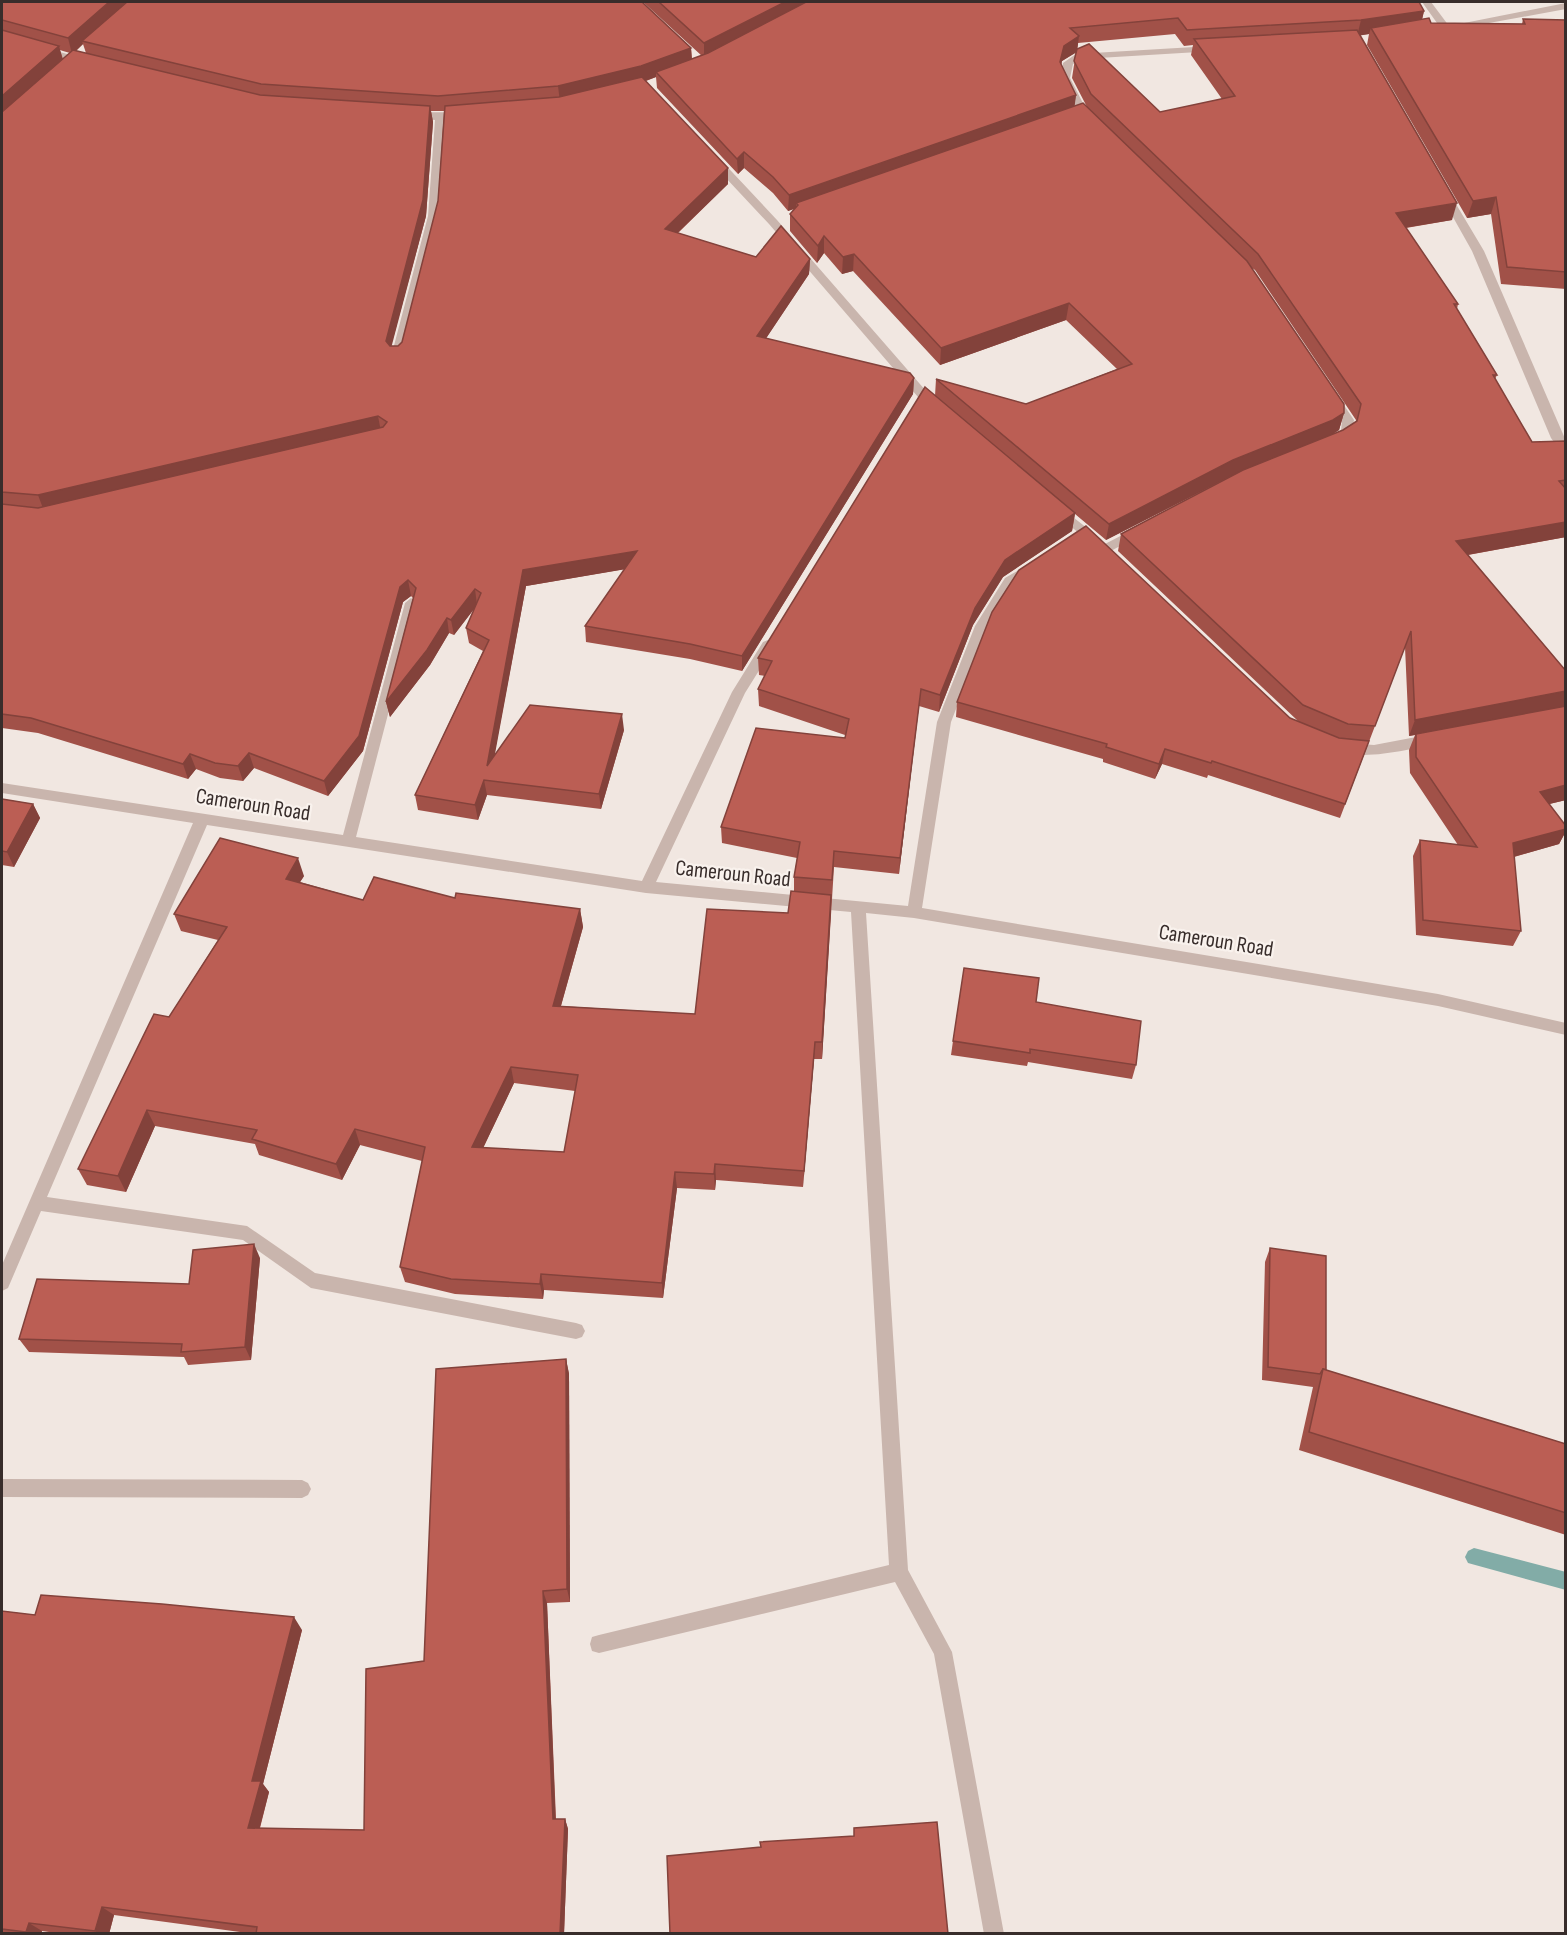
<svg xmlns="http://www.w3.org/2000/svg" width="1567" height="1935" font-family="'Sofia Sans Condensed',sans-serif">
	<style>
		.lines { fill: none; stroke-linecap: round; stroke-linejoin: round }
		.stream { fill: #82aca7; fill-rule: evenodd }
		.street { fill: #c9b5ad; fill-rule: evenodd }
		.wall { fill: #a15148; fill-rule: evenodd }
		.shaded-wall { fill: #83423b }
		.building { fill: #bb5e54; stroke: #83423b; stroke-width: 1.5; fill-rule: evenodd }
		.labels { text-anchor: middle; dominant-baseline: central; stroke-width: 4.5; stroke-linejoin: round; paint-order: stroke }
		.street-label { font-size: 22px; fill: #382d2b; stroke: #f9f2ed }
	</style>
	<rect width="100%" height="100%" fill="#f1e7e1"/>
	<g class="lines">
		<polygon class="stream" points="1474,1548 1566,1572 1566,1590 1468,1563 1465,1557 1468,1551"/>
		<g class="street">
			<polygon points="1422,2 1431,2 1449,26 1566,3 1566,9 1445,31 1442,30"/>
			<polygon points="2,36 89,60 90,62 85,65 2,42"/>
			<polygon points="1211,46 1216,49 1215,51 1082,59 1073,64 1070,78 1088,113 1073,119 1068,116 1077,112 1060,78 1063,63 1076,54"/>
			<path d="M413,112c11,1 50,-1 55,3l-5,3 -18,2 -7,96 -35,141 -6,4 -6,-4 37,-141 7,-96 -26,-3v-4z"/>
			<polygon points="714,156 718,157 777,220 926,391 940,403 940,409 932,409 918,397 769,224 710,161 710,157"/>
			<polygon points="1445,191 1450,194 1484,251 1566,441 1566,454 1562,453 1551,438 1472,251 1440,194"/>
			<polygon points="1333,394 1337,395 1354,420 1351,436 1335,445 1329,441 1341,431 1342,420 1327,398"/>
			<polygon points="1060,507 1101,539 1103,542 1101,545 1093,545 1056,514 1054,511 1056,508"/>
			<polygon points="1136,528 1140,529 1142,532 1140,535 1109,552 1101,552 1099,549 1101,546"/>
			<polygon points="1029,564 1035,568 1034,571 1015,584 988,626 951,722 922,908 1438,994 1566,1023 1566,1035 1438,1006 914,918 866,913 908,1570 952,1652 1004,1934 984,1934 934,1654 895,1582 599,1653 592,1651 590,1644 592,1637 599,1635 889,1565 851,912 646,893 207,825 47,1197 247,1226 315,1273 576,1323 582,1325 585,1331 582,1337 576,1339 311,1288 243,1240 41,1211 8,1288 2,1291 2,1265 193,823 2,793 2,783 343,835 405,603 411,598 417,603 356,837 642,881 732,692 763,642 768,640 775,645 745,693 656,882 908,906 937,722 975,626 1005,578"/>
			<path d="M1432,734l7,5 -2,4c-18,5 -87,21 -98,5l7,-5 28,2z"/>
			<polygon points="2,1479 302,1480 308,1483 311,1489 308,1495 302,1498 2,1497"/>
		</g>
	</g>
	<g class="wall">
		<path d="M2,2l689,46 1,11 10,-3 -59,-54h776l5,9 -2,9 9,3 91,1 1,-5 43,1v269l-65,-5 -10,-70 -24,4 -100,-173 2,-11 -9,1 92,185 -46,8 52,76 -1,5 40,66 -2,4 37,63 34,-1v96l-98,18 98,116v129l-17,4 17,22v5l-7,13 -45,13 7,74 -8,15 -97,-11 -3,-79 7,-16 38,5 -48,-72 -1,-23 6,-15 -6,1 -4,-89 -65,171 -132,-43 -1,3 -45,-14 -7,15 -52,-17v-3l-147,-42 1,-15 333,16 8,3 -180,-170 3,-17 113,-59 -128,65 -31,-26 -3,17 -69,46 -30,48 -34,87 -20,-6 -20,168 -65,-7 -12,192h-8l-11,128 -87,-7 -1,10 -38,-2 -14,110 -119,-8 -1,9 -88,-5 -50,-12 -5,-15 22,-106 -62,-16 -18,35 -83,-25 -4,-11 -100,-18 -29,66 -39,-7 -9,-16 91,-152 49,-77 -37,-9 -7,-17 130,-38 -4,6 63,18 92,-2 125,11 3,18 -22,79 134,8 93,-101 6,-22v-14l3,-19 -75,-15 -1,-16 124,-89v-3l-86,-29 -1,-17 7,-13 -6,-1 -1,-17 177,-262 1,-17 90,25 91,-35 -51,-49 -126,45 -87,-94 -11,3 -18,-21 -7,10 -27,-32v-17l4,-5 -6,2 -15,-18 -29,-25 -6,6 -81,-86 -1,-11 -10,4 82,103 -50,49 78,24 54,2 -1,15 -43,64 148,40 -1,16 -171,277 -52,-12 -104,-17 -1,-16 40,-57 -99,17 -32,170 130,-26 -23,79 -114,-14 -9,25 -60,-10 -3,-15 68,-144 -14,-8 -3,-15 8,-19 -20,26 -5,-2 -19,32 -40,52 -4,-15 27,-104 -2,-2 -8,6 -40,149 -35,45 -74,-28 -11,13 -23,-3 -24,-9 -8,10 -150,-46 -36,-5zM1175,34l9,12 9,-1 -2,10 31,44 -62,13 -83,-63 1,-6zM83,44l3,9 -10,-2zM60,50l3,1 7,2 -7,6zM1076,52l-4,26 15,29 -13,-1 2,-11 -15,-30 1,-4zM431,111h13l-6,90 -36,141 -4,4h-7l35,-130 7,-94zM1252,268l3,2 101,150v2l-13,8 -12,5 8,-5 5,-17zM514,1083l61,8 -11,61 -81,-4z"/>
		<polygon points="2,799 33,804 40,818 14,867 2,865"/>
		<polygon points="1036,1002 1136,1065 1132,1079 1028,1062 1027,1066 951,1055 953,1041"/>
		<polygon points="1270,1248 1326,1370 1566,1444 1566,1535 1299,1450 1313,1387 1262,1380 1265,1262"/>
		<polygon points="260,1258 251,1360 188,1365 184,1357 29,1352 19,1339 189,1284"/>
		<polygon points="566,1359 569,1374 570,1602 547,1603 556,1819 565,1819 568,1829 564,1934 255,1934 114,1915 109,1934 63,1934 42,1931 41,1934 2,1934 2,1611 35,1615 302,1630 263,1784 269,1792 260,1828 364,1830 424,1661"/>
	</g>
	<g class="shaded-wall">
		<polygon points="109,2 131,2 82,41 83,44 72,54 68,38"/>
		<polygon points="785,2 815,2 704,58 704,43"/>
		<polygon points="1424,11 1420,27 1371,28 1369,34 1357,36 1361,20"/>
		<polygon points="1079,36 1077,52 1062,61 1058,78 1060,62 1064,46"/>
		<polygon points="59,46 63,61 2,116 2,96"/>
		<polygon points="691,48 692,63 656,72 656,77 642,82 560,102 558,86"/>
		<polygon points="1076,95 1074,111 798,205 796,203 796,208 788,211 789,195"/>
		<polygon points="430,106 433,122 426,216 389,356 386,341"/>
		<polygon points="744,152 744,168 738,174 737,159"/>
		<polygon points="728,168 728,184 666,244 665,229"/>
		<polygon points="1496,197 1491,214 1467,218 1473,201"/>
		<polygon points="1457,203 1452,220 1391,230 1396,213"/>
		<polygon points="824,236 824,253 817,263 818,246"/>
		<polygon points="854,254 853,271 842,274 843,257"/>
		<polygon points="810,259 809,274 757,352 757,336"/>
		<polygon points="1069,303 1066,320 940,365 941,348"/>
		<polygon points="914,378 913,394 742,671 742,656"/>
		<polygon points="1344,413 1339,430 1328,437 1229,477 1106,540 1109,524 1233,460"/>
		<polygon points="378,416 381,432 44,511 38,495"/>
		<polygon points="1075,513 1072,531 1003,577 973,625 939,712 940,695 975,608 1005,560"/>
		<polygon points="1566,522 1566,537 1450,558 1456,541"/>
		<polygon points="637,551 638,567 526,586 490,781 487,766 523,570"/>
		<polygon points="408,580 411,596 403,602 363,751 328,796 324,781 400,587"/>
		<polygon points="475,589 477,605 454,635 451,620"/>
		<polygon points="447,618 449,633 430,665 390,717 386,702"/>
		<polygon points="921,689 919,706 899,874 900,858"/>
		<polygon points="1566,691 1566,706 1409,736 1415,720"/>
		<polygon points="622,714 624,730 601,809 599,794"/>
		<polygon points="1165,749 1162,764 1155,779 1159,764"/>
		<polygon points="249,753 254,768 243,781 238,766"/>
		<polygon points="190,754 196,769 188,779 183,764"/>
		<polygon points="484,780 487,795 478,820 475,805"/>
		<polygon points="1566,785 1566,800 1533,808 1540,792"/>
		<polygon points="33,804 40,818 14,867 7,852"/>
		<polygon points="1566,829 1566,831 1559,844 1506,859 1513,843"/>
		<polygon points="298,858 304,876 291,896 286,879"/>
		<polygon points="831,895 831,912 822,1059 822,1042"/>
		<polygon points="580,909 583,927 556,1023 553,1006"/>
		<polygon points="815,1042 814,1059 803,1187 804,1171"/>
		<polygon points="511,1067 514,1083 476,1163 472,1147"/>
		<polygon points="147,1110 155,1126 126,1192 118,1176"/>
		<polygon points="355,1129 360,1145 342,1180 336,1164"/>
		<polygon points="715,1164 716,1180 715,1190 714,1174"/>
		<polygon points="675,1172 677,1188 663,1298 662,1283"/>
		<polygon points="254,1244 260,1258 251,1360 245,1347"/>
		<polygon points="541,1274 544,1290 543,1299 540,1284"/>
		<polygon points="566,1359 569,1374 570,1602 567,1589"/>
		<polygon points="543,1591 547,1603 556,1829 553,1819"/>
		<polygon points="294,1617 302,1630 263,1784 269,1792 257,1838 248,1828 252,1781"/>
		<polygon points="565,1819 568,1829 564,1934 560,1934"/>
		<polygon points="102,1907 114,1915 109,1934 99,1934 95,1931"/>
		<polygon points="29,1923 42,1931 41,1934 29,1934 26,1932"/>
	</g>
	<g class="building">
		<polygon points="2,2 109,2 68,38 2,20"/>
		<polygon points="127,2 642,2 691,48 641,66 558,86 438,96 261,84 82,41"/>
		<polygon points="659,2 785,2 704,43"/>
		<polygon points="806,2 1419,2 1424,11 1361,20 1187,30 1178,18 1070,28 1079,36 1064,46 1060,62 1076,95 789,195 773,177 744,152 737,159 656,72 708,53"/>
		<polygon points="1429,18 1431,23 1525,24 1523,19 1566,20 1566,272 1507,267 1496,197 1473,201 1371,28"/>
		<polygon points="2,30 59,46 2,96"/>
		<polygon points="1357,30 1457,203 1396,213 1458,304 1454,304 1497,375 1493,375 1532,442 1566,441 1566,480 1559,481 1566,489 1566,522 1456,541 1566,671 1566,691 1415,720 1411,631 1375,726 1348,724 1303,705 1121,534 1243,470 1343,430 1357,421 1361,404 1258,254 1091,94 1074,61 1077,49 1089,44 1160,112 1235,96 1194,39"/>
		<polygon points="73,50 260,95 430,106 423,200 386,341 390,346 398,346 402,342 438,201 445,106 559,97 642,77 728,168 665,229 756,257 781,226 810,259 757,336 910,373 914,378 742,656 690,644 585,626 637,551 523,570 487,766 530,705 622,714 599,794 484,780 475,805 415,795 489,640 466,628 481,593 475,589 451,620 447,618 427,650 386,702 416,588 408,580 400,587 359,736 324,781 249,753 238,766 215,763 190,754 183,764 31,718 2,714 2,504 38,508 383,427 387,422 378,416 38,495 2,492 2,112"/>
		<polygon points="1083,103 1247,261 1344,404 1344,413 1333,420 1233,460 1109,524 936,379 1026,404 1132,364 1069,303 941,348 854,254 843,257 824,236 818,246 790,214 798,205 796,203"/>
		<polygon points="925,387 1075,513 1005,560 975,608 940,695 921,689 900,858 834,851 832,880 794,877 800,842 721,827 756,728 845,738 849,719 758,689 772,661 758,658"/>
		<polygon points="1086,526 1290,718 1339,738 1369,741 1345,804 1212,761 1211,763 1165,749 1159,764 1106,747 1107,744 957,702 992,612 1019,570"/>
		<polygon points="1566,706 1566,785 1540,792 1566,826 1566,829 1513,843 1521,931 1423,920 1420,840 1477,847 1416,757 1416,734"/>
		<polygon points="2,799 33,804 7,852 2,851"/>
		<path d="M220,838l78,20 -12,21 77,21 11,-23 81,21 1,-5 124,16 -27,97 142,8 12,-105 81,4 3,-22 40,4 -9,147h-7l-11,129 -89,-7 -1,10 -39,-2 -13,111 -121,-9 -1,10 -89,-5 -51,-12 25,-120 -70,-18 -19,35 -84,-25 5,-9 -110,-20 -29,66 -40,-7 76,-155 15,3 58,-90 -53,-13zM511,1067l67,8 -14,77 -92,-5z"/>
		<polygon points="964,968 1039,978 1036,1002 1141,1021 1136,1065 1030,1049 1030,1053 953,1041"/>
		<polygon points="254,1244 245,1347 181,1352 182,1344 19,1339 37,1279 189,1284 193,1250"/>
		<polygon points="1270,1248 1326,1256 1326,1370 1323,1369 1320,1374 1268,1367"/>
		<polygon points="566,1359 567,1589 543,1591 553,1819 565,1819 560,1934 256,1934 257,1927 102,1907 95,1931 29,1923 26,1932 2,1929 2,1611 35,1615 41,1595 162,1604 294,1617 252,1781 261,1781 248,1828 364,1830 366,1669 424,1661 436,1369"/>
		<polygon points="1323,1369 1566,1444 1566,1513 1309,1432"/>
		<polygon points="937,1822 948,1934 670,1934 667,1856 761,1847 760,1842 854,1836 854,1828"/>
	</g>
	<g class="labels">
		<g class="street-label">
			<text transform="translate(253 805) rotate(9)">Cameroun Road</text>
			<text transform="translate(733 874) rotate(6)">Cameroun Road</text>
			<text transform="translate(1216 941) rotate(9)">Cameroun Road</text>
		</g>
	</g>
	<rect width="1567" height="1935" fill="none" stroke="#382d2b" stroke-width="6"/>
</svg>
